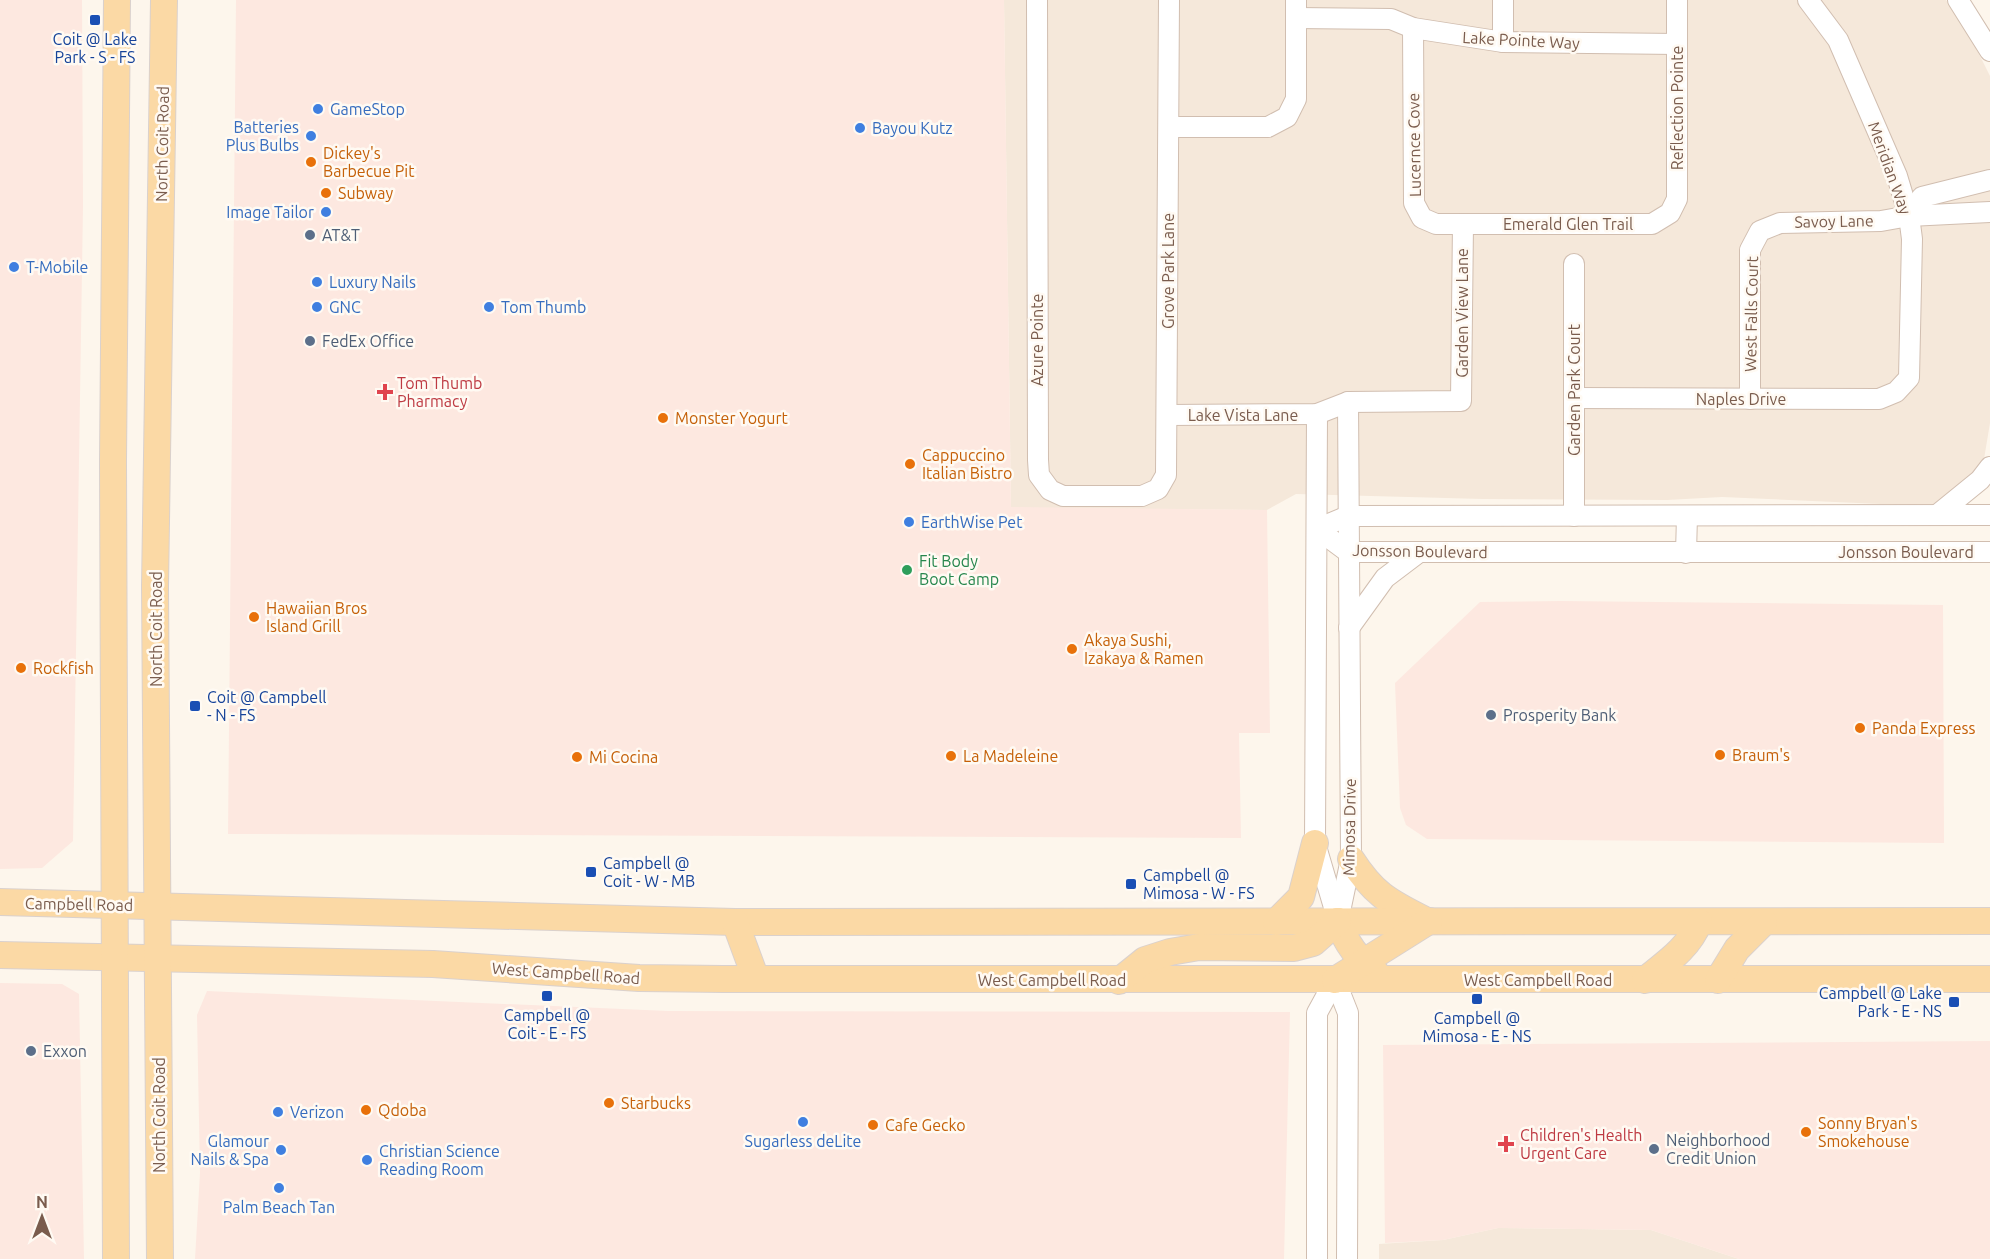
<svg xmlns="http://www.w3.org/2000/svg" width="1990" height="1259" font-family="Ubuntu,sans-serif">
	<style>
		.residential { fill: #f5e8da }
		.commercial { fill: #fde8e0 }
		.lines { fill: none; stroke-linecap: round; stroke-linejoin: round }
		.minor-casing { stroke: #d1beb0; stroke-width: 22 }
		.major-casing { stroke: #dad1cd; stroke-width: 28 }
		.minor { stroke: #fff; stroke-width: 20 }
		.major { stroke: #fbd9a5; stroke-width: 26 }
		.transit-dot { fill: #1a4fb4; stroke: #fffaf3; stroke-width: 2 }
		.shop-dot { fill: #3f7fe0; stroke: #fffaf3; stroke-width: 2 }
		.food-dot { fill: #e8710a; stroke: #fffaf3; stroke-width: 2 }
		.service-dot { fill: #5c6f8a; stroke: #fffaf3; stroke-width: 2 }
		.health-dot { fill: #e0444e; stroke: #fffaf3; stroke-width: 2 }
		.leisure-dot { fill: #2e9e5b; stroke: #fffaf3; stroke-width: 2 }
		.labels { text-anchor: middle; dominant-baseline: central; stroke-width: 5; stroke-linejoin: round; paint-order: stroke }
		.transit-label { font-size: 16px; fill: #164399; stroke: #fffaf3 }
		.street-label { font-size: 16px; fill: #7a5c4d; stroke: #fffaf3 }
		.shop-label { font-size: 16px; fill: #366cbe; stroke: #fffaf3; text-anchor: start }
		.food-label { font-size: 16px; fill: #c56008; stroke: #fffaf3; text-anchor: start }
		.service-label { font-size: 16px; fill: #4e5e75; stroke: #fffaf3; text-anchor: start }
		.health-label { font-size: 16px; fill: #be3a42; stroke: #fffaf3; text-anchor: start }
		.leisure-label { font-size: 16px; fill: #27864d; stroke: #fffaf3; text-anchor: start }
	</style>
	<rect width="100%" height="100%" fill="#fdf6ec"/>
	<g class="residential">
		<polygon points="1004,0 1946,0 1966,28 1990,76 1990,423 1981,477 1949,507 1722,497 1667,500 1483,499 1296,494 1267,510 1011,508"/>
		<polygon points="1498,1228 1651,1230 1739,1259 1379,1259 1379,1244 1443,1240"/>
	</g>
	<g class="commercial">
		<polygon points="0,0 82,0 83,206 73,841 42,868 0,869"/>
		<polygon points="236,0 1004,0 1011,507 1267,510 1270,733 1239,733 1241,838 228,834"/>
		<polygon points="1560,601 1943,605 1944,843 1427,839 1406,825 1400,808 1395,683 1480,602"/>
		<polygon points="0,983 62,984 79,994 84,1259 0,1259"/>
		<polygon points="207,991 668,1011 1290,1012 1284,1259 195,1259 200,1173 197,1015"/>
		<polygon points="1990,1041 1990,1259 1739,1259 1651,1230 1498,1228 1443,1240 1385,1243 1383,1045"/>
	</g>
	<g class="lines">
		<defs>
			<g id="minor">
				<polyline points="1037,0 1038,460 1039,475 1050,490 1063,496 1142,496 1158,489 1166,475 1169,0"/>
				<polyline points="1503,0 1503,42"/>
				<polyline points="1958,0 1990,51"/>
				<polyline points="1296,18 1391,19 1413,28 1503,42 1677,44"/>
				<polyline points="1413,28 1414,203 1422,218 1436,224 1652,224 1670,213 1677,199 1677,0"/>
				<polyline points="1169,127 1268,127 1287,117 1296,99 1296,0"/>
				<polyline points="1909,216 1922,197 1990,180"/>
				<polyline points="1574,398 1879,399 1896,392 1909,378 1912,239 1909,216 1897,176 1838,40 1808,0"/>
				<polyline points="1750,399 1750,250 1760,231 1780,223 1881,221 1909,216 1990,212"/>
				<polyline points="1317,414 1315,843 1338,921"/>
				<polyline points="1168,415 1317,414 1348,402 1461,401 1463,224"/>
				<polyline points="1937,515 1980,480 1990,467"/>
				<polyline points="1574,516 1574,264"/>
				<polyline points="1317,529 1348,552 1990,552"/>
				<polyline points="1317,529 1348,516 1990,515"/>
				<polyline points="1686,553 1687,516"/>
				<polyline points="1349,628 1385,578 1418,553"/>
				<polyline points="1338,921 1351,859 1348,402"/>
				<polyline points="1335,980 1348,1013 1347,1259"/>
				<polyline points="1317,1259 1317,1013 1335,980"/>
			</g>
			<g id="major">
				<path d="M1351,859c22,34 36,42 72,60"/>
				<polyline points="0,902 735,922 1990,921"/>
				<path d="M1338,921c8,22 19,38 38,52"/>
				<polyline points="735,922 756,979"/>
				<polyline points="1276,922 1301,897 1315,843"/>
				<polyline points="0,955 433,964 639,978 723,979 1990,979"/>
				<polyline points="1335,980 1429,921"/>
				<path d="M1645,980c21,-17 44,-32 54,-58"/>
				<polyline points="1718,980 1737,949 1764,922"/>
				<polyline points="1119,981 1145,960 1170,952 1199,947 1294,948 1313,943 1338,921"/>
				<polyline points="116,1259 113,462 117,0"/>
				<polyline points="160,1259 155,587 164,0"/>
			</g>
		</defs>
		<use href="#minor" class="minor-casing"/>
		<use href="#major" class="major-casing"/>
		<use href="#minor" class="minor"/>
		<use href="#major" class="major"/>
	</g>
	<g class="transit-dot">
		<rect x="89" y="14" width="12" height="12" rx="3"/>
		<rect x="189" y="700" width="12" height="12" rx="3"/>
		<rect x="585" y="866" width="12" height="12" rx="3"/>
		<rect x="1125" y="878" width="12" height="12" rx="3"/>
		<rect x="541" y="990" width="12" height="12" rx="3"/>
		<rect x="1471" y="993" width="12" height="12" rx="3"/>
		<rect x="1948" y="996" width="12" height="12" rx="3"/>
	</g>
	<g class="shop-dot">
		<circle cx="318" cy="109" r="6"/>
		<circle cx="860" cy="128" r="6"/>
		<circle cx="311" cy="136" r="6"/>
		<circle cx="326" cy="212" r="6"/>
		<circle cx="14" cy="267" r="6"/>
		<circle cx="317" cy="282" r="6"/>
		<circle cx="317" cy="307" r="6"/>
		<circle cx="489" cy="307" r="6"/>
		<circle cx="909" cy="522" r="6"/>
		<circle cx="278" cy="1112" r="6"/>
		<circle cx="803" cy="1122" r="6"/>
		<circle cx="281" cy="1150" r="6"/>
		<circle cx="367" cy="1160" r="6"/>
		<circle cx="279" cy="1188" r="6"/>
	</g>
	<g class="food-dot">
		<circle cx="311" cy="162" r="6"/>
		<circle cx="326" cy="193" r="6"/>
		<circle cx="663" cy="418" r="6"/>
		<circle cx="910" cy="464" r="6"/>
		<circle cx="254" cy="617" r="6"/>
		<circle cx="1072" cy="649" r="6"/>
		<circle cx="21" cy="668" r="6"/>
		<circle cx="1860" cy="728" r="6"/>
		<circle cx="1720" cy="755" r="6"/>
		<circle cx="951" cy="756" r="6"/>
		<circle cx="577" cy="757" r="6"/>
		<circle cx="609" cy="1103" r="6"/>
		<circle cx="366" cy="1110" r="6"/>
		<circle cx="873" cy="1125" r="6"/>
		<circle cx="1806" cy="1132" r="6"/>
	</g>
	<g class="service-dot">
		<circle cx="310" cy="235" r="6"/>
		<circle cx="310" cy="341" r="6"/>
		<circle cx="1491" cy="715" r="6"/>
		<circle cx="31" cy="1051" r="6"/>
		<circle cx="1654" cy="1149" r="6"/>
	</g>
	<g class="health-dot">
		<path d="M382 383h6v6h6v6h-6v6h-6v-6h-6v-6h6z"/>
		<path d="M1503 1135h6v6h6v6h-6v6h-6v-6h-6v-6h6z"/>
	</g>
	<circle class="leisure-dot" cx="907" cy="570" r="6"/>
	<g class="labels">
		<g class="transit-label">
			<text x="95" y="39">Coit @ Lake<tspan x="95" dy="18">Park - S - FS</tspan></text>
			<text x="207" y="697" text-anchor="start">Coit @ Campbell<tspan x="207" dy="18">- N - FS</tspan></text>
			<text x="603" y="863" text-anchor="start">Campbell @<tspan x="603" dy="18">Coit - W - MB</tspan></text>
			<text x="1143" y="875" text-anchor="start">Campbell @<tspan x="1143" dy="18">Mimosa - W - FS</tspan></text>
			<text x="1942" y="993" text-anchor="end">Campbell @ Lake<tspan x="1942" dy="18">Park - E - NS</tspan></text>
			<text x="547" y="1015">Campbell @<tspan x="547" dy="18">Coit - E - FS</tspan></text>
			<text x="1477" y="1018">Campbell @<tspan x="1477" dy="18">Mimosa - E - NS</tspan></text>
		</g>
		<g class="street-label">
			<text transform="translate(1521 40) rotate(3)">Lake Pointe Way</text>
			<text transform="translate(1677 108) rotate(-90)">Reflection Pointe</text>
			<text transform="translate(162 144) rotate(-89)">North Coit Road</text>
			<text transform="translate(1414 145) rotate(-91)">Lucernce Cove</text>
			<text transform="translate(1890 168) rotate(70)">Meridian Way</text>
			<text transform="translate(1834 221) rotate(-1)">Savoy Lane</text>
			<text x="1568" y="224">Emerald Glen Trail</text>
			<text transform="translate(1168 271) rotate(-90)">Grove Park Lane</text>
			<text transform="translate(1462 313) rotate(-90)">Garden View Lane</text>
			<text transform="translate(1751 314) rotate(-89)">West Falls Court</text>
			<text transform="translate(1037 340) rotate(-90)">Azure Pointe</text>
			<text transform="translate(1574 390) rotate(-90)">Garden Park Court</text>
			<text x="1741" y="399">Naples Drive</text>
			<text x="1243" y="415">Lake Vista Lane</text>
			<text transform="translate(1420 551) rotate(1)">Jonsson Boulevard</text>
			<text x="1906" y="552">Jonsson Boulevard</text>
			<text transform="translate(156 629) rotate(-90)">North Coit Road</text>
			<text transform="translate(1349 827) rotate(-89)">Mimosa Drive</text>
			<text transform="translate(79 904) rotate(1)">Campbell Road</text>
			<text transform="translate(566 973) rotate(4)">West Campbell Road</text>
			<text x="1052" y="980">West Campbell Road</text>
			<text x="1538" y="980">West Campbell Road</text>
			<text transform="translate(159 1115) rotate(-90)">North Coit Road</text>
		</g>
		<g class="shop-label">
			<text x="330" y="109">GameStop</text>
			<text x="299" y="127" text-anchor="end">Batteries<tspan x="299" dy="18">Plus Bulbs</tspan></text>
			<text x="872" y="128">Bayou Kutz</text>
			<text x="314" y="212" text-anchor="end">Image Tailor</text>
			<text x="26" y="267">T-Mobile</text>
			<text x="329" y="282">Luxury Nails</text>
			<text x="329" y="307">GNC</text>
			<text x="501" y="307">Tom Thumb</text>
			<text x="921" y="522">EarthWise Pet</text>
			<text x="290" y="1112">Verizon</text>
			<text x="269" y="1141" text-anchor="end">Glamour<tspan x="269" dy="18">Nails &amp; Spa</tspan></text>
			<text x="803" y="1141" text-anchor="middle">Sugarless deLite</text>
			<text x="379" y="1151">Christian Science<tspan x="379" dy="18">Reading Room</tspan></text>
			<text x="279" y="1207" text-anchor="middle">Palm Beach Tan</text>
		</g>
		<g class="food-label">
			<text x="323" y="153">Dickey's<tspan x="323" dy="18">Barbecue Pit</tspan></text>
			<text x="338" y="193">Subway</text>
			<text x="675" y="418">Monster Yogurt</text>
			<text x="922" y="455">Cappuccino<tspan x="922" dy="18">Italian Bistro</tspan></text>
			<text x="266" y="608">Hawaiian Bros<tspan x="266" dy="18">Island Grill</tspan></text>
			<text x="1084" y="640">Akaya Sushi,<tspan x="1084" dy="18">Izakaya &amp; Ramen</tspan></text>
			<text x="33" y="668">Rockfish</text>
			<text x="1872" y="728">Panda Express</text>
			<text x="1732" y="755">Braum's</text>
			<text x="963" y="756">La Madeleine</text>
			<text x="589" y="757">Mi Cocina</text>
			<text x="621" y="1103">Starbucks</text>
			<text x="378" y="1110">Qdoba</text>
			<text x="1818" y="1123">Sonny Bryan's<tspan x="1818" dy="18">Smokehouse</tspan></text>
			<text x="885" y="1125">Cafe Gecko</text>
		</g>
		<g class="service-label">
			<text x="322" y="235">AT&amp;T</text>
			<text x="322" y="341">FedEx Office</text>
			<text x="1503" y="715">Prosperity Bank</text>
			<text x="43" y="1051">Exxon</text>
			<text x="1666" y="1140">Neighborhood<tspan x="1666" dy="18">Credit Union</tspan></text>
		</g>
		<g class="health-label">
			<text x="397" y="383">Tom Thumb<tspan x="397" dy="18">Pharmacy</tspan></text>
			<text x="1520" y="1135">Children's Health<tspan x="1520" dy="18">Urgent Care</tspan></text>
		</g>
		<g class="leisure-label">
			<text x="919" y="561">Fit Body<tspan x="919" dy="18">Boot Camp</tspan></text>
		</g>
	</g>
	<g transform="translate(42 1217)" stroke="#fffaf3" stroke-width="4.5" paint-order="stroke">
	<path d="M0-4.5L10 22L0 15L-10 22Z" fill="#7a5c4d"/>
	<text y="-9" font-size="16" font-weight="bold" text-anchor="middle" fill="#7a5c4d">N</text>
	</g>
</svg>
